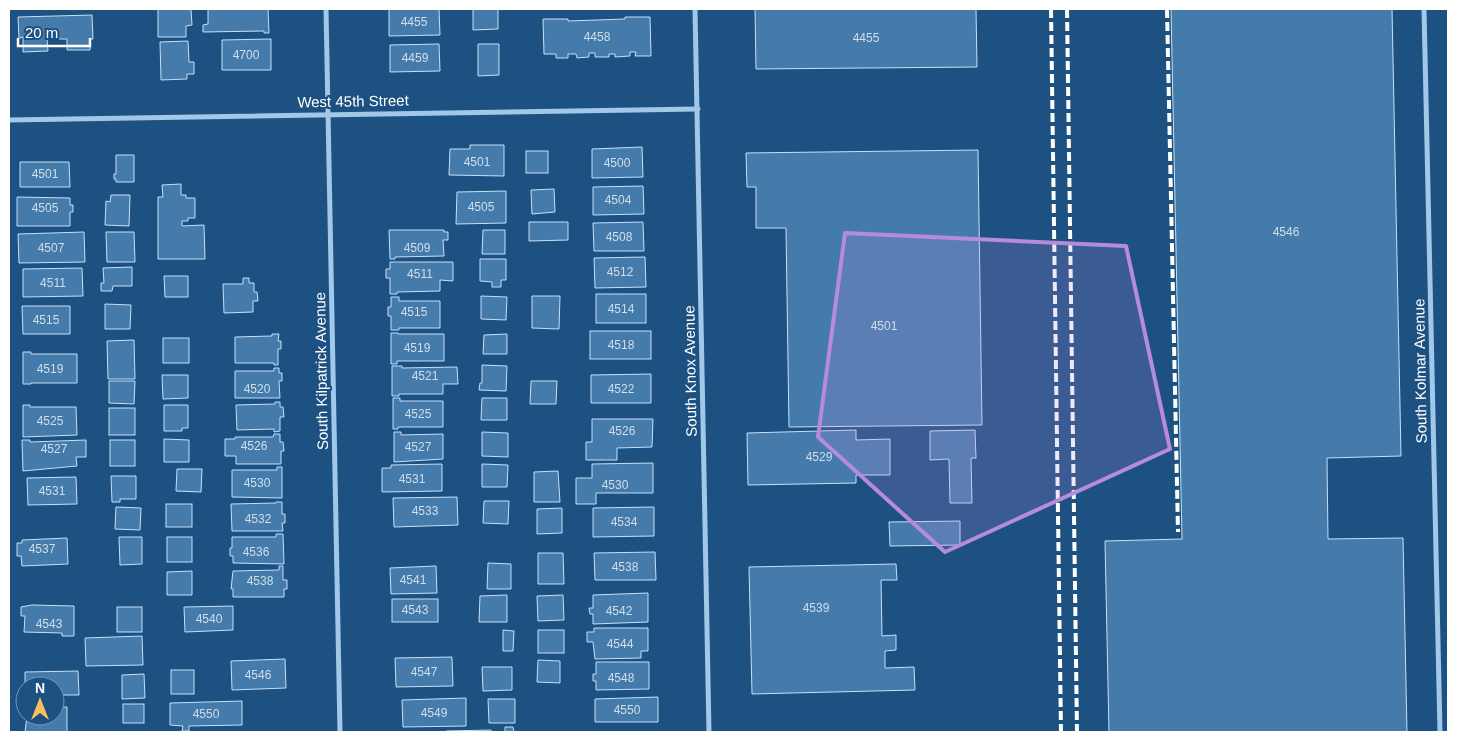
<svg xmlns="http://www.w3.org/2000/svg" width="1457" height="741" font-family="Helvetica,sans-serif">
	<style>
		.building { fill: #457bab; stroke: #c6e0f7 }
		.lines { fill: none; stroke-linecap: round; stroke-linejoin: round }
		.street { stroke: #a1c8e9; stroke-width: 5 }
		.rail { stroke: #fff; stroke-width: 4; stroke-dasharray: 9 4; stroke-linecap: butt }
		.marked { fill: #b68bdc; fill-opacity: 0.2; stroke: #b68bdc; stroke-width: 4; stroke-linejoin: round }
		.labels { text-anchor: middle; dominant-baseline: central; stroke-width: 4.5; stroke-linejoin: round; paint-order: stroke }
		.number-label { font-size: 12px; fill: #d0deea }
		.street-label { font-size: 15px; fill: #fff; stroke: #1d5181 }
	</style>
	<rect width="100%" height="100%" fill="#1d5181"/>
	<g class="building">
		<polygon points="158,9 191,9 192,25 186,26 186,37 158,37"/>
		<polygon points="208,9 268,9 269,33 264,33 264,31 203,32 203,25 208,24"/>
		<polygon points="389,9 439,9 440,35 389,36"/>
		<polygon points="473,9 498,9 498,29 473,30"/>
		<polygon points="755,9 976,9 977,67 756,69"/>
		<polygon points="1171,9 1392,9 1401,456 1327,458 1328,539 1403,538 1407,732 1109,732 1105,541 1182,539"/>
		<polygon points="92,15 93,39 90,39 90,50 67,50 67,39 47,39 48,51 23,52 23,37 19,38 18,17"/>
		<polygon points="625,17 650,17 651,56 635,56 636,52 630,52 630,56 615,57 615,54 609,54 609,57 595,57 595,53 589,53 589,57 577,58 576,54 568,54 568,58 556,58 556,54 544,54 543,19 568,19 568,21 625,19"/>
		<polygon points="271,39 271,70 222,70 222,40"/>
		<polygon points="188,41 189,62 194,62 194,74 187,74 187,79 161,80 160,42"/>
		<polygon points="439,44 440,71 390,72 390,45"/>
		<polygon points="478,44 499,44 499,75 478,76"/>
		<polygon points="470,145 504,145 504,176 449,175 450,149 470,149"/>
		<polygon points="642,147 643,177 592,178 592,149"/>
		<polygon points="978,150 982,425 789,427 786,228 756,228 756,187 747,187 746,153"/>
		<rect x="526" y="151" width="22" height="22"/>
		<polygon points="116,155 134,155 134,182 116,182 116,179 114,179 114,174 116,174"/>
		<polygon points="20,162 69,162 70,187 20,187"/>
		<polygon points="181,184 181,195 186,195 186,198 195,198 195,218 188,218 188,221 182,221 182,226 204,225 205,259 158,259 158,197 163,197 162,185"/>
		<polygon points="643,186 644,214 593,215 593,187"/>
		<polygon points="554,189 555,212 532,214 531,190"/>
		<polygon points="506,191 506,223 456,224 457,192"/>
		<polygon points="111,195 130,195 129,226 105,225 106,201 110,202"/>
		<polygon points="17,197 70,198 70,205 73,205 73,212 70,212 70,226 17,226"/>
		<polygon points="529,222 568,222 568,240 529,241"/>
		<polygon points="643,222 644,251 594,251 593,223"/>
		<polygon points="389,230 444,230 444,232 448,232 448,240 443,240 444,256 395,257 395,259 390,259"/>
		<polygon points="483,230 505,230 505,254 482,254"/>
		<polygon points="84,232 85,262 19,263 18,234"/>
		<polygon points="106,232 134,232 135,262 107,262"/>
		<polygon points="645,257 646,287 595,288 594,258"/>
		<polygon points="480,259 506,259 506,280 501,280 501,287 492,287 492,282 480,281"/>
		<polygon points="390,262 453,262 453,281 440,280 440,291 397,292 397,294 390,294 390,278 386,278 386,269 390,269"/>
		<polygon points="132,267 132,286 113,286 112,291 101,291 101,283 104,283 103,268"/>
		<polygon points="82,268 83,296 23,297 23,269"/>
		<polygon points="164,276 188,276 188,297 165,297"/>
		<polygon points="243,278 249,278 249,283 254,283 254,292 257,292 258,301 253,301 253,312 224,313 223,284 243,284"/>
		<rect x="596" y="294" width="50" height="29"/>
		<polygon points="481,296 507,297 506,320 481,319"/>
		<polygon points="532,296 560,296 559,329 532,328"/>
		<polygon points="391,297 399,297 399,301 440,301 440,328 399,328 399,330 391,330 391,316 388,316 388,307 391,307"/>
		<polygon points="105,304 131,305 130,329 105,329"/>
		<polygon points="22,306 70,306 70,334 23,334"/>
		<rect x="590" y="331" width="61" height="28"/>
		<polygon points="391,333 398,333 398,334 444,334 444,361 397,361 397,364 391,364"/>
		<polygon points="272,334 279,334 278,341 281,341 281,349 278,349 278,365 274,365 274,363 235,363 235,337 272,336"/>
		<polygon points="507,334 507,354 483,354 484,335"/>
		<rect x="163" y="338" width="26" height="25"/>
		<polygon points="134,340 135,379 108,379 107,341"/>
		<polygon points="23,352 31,352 31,354 77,354 77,383 31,383 31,384 23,384"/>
		<polygon points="482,365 507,366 506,391 479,390 480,383 482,383"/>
		<polygon points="392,366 402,366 402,368 457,367 458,384 443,384 443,394 399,394 399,396 392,396"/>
		<polygon points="274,368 279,368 279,373 282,373 282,381 279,381 280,398 235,398 235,371 274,371"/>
		<polygon points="651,374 651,403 591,403 591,375"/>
		<polygon points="162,375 188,375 188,398 163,399"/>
		<polygon points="109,381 135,381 134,404 109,403"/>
		<polygon points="531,381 557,381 556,404 530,404"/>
		<polygon points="393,398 400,398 400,401 443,401 443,427 398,427 398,429 393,429"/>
		<polygon points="482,398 507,398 507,420 481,420"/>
		<polygon points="275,402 280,402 280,407 283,407 284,417 280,417 280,431 274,432 274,429 237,430 236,405 275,404"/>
		<polygon points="23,405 30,405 30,407 76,407 77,435 23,437"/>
		<polygon points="164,405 188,405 188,428 182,428 182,431 164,431"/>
		<rect x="109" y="408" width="26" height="27"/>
		<polygon points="592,419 653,419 652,447 617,448 617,460 586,460 586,442 592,442"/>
		<polygon points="856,430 856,440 890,439 890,475 856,475 856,483 748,485 747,433"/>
		<polygon points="975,430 976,458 971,458 972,503 950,503 949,459 930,460 930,431"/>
		<polygon points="394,432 401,432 401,435 443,434 443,459 394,462"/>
		<polygon points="482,432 508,433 508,457 482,456"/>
		<polygon points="274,434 280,434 280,442 283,442 284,451 281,451 281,464 236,464 236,456 225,456 225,439 235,439 235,437 273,437"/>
		<polygon points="164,439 189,440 189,462 164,462"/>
		<polygon points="22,440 30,440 30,442 86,440 86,457 76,457 77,466 23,471"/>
		<rect x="110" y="440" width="25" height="26"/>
		<polygon points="653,463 653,493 596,493 596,504 576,504 576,478 592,478 592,464"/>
		<polygon points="442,464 442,491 382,492 382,468 391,468 391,465"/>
		<polygon points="482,464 508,465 507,487 482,487"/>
		<polygon points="277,467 282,467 282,498 232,497 232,470 277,470"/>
		<polygon points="177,469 202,469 201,492 176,491"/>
		<polygon points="558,471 560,502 534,502 534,472"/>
		<polygon points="111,476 136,476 136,499 120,499 120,502 112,502"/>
		<polygon points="76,477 77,504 28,505 27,478"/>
		<polygon points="457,497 458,525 394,527 393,498"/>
		<polygon points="484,501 509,501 508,524 483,523"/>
		<polygon points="276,502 282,502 282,514 285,514 285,523 282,523 283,531 232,531 231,504 276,503"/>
		<rect x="166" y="504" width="26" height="23"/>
		<polygon points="116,507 141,508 140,530 115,529"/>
		<polygon points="654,507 654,536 593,537 593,508"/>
		<polygon points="562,508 562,533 537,534 537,509"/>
		<polygon points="960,521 960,545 890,546 889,522"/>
		<polygon points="276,534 283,534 284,564 233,563 233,556 230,556 230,548 232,548 232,537 276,537"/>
		<polygon points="119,537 142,537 142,564 120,565"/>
		<rect x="167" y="537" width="25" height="25"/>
		<polygon points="67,538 68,564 22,566 21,556 17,556 17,543 22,543 22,540"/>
		<polygon points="655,552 656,580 595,580 594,553"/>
		<polygon points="538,553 563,553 564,584 538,584"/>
		<polygon points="488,563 511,564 511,589 487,589"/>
		<polygon points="896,564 897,580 881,580 882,636 896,635 896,650 885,651 885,668 914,667 915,690 752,694 749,567"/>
		<polygon points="279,566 283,566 283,580 287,580 287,589 284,589 284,597 233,597 233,589 231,589 233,571 279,570"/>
		<polygon points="436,566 437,593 391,594 390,568"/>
		<polygon points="192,571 192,595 167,595 167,572"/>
		<polygon points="648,593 648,622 593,624 593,614 590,614 589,608 593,608 593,595"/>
		<polygon points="507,595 507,622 479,622 480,596"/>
		<polygon points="563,595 564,620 538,621 537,596"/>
		<rect x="392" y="599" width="46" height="23"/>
		<polygon points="32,605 74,606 74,636 62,636 62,633 24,632 25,616 21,616 21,607"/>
		<polygon points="233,606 233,630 185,632 184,607"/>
		<rect x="117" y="607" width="25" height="25"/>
		<polygon points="594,628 648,628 648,651 641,651 641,658 595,659 593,642 587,642 587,632 594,632"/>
		<polygon points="503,630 514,631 513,651 503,651"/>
		<rect x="538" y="630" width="26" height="23"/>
		<polygon points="142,636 143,665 86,666 85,638"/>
		<polygon points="452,657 453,686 396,687 395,658"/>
		<polygon points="285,659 286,688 232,690 231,661"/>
		<polygon points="538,660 560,661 560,683 537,682"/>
		<polygon points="596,662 649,662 649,689 596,690 596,681 593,681 593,674 596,674"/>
		<polygon points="482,667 512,667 512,690 483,691"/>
		<rect x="171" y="670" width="23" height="24"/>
		<polygon points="78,671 79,695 55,695 55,686 25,686 25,672"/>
		<polygon points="144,674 145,698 122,699 122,675"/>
		<polygon points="658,697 658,722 595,722 595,699"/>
		<polygon points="466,698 466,726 403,727 402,700"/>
		<polygon points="488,699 515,699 515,723 489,723"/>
		<polygon points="242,701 242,725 189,726 189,731 182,731 183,726 170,725 170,703"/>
		<rect x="123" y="704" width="21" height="19"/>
		<polygon points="55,707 67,707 67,732 25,732 27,716 55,716"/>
		<polygon points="505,727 513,727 514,732 505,732"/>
		<polygon points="491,730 492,732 446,732 446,731"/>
	</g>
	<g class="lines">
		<g class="street">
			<polyline points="326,9 340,732"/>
			<polyline points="695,9 709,732"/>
			<polyline points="1424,9 1440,732"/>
			<polyline points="9,120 698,109"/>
		</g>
		<g class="rail">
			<polyline points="1051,9 1061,732"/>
			<polyline points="1067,9 1077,732"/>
			<polyline points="1167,9 1178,532"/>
		</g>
	</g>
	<path class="marked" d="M845,233l281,13 44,203 -225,103 -127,-115z"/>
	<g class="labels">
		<g class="number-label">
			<text x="414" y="22">4455</text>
			<text x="597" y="37">4458</text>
			<text x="866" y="38">4455</text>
			<text x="246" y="55">4700</text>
			<text x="415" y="58">4459</text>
			<text x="477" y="162">4501</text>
			<text x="617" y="163">4500</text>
			<text x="45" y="174">4501</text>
			<text x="618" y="200">4504</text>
			<text x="481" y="207">4505</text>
			<text x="45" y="208">4505</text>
			<text x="1286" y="232">4546</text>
			<text x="619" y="237">4508</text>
			<text x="51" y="248">4507</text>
			<text x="417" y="248">4509</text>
			<text x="620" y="272">4512</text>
			<text x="420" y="274">4511</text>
			<text x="53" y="283">4511</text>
			<text x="621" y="309">4514</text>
			<text x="414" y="312">4515</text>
			<text x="46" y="320">4515</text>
			<text x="884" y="326">4501</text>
			<text x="621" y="345">4518</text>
			<text x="417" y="348">4519</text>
			<text x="50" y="369">4519</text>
			<text x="425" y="376">4521</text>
			<text x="257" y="389">4520</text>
			<text x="621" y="389">4522</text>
			<text x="418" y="414">4525</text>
			<text x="50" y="421">4525</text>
			<text x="622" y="431">4526</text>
			<text x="254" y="446">4526</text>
			<text x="418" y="447">4527</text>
			<text x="54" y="449">4527</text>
			<text x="819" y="457">4529</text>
			<text x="412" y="479">4531</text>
			<text x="257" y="483">4530</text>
			<text x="615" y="485">4530</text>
			<text x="52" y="491">4531</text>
			<text x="425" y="511">4533</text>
			<text x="258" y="519">4532</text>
			<text x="624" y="522">4534</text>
			<text x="42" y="549">4537</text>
			<text x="256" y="552">4536</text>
			<text x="625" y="567">4538</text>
			<text x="413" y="580">4541</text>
			<text x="260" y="581">4538</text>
			<text x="816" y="608">4539</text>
			<text x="415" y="610">4543</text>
			<text x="619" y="611">4542</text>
			<text x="209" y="619">4540</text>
			<text x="49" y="624">4543</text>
			<text x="620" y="644">4544</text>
			<text x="424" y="672">4547</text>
			<text x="258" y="675">4546</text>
			<text x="621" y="678">4548</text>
			<text x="627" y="710">4550</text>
			<text x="434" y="713">4549</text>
			<text x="206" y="714">4550</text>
		</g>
		<g class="street-label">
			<text transform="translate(353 101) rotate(-1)">West 45th Street</text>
			<text transform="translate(321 371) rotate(-91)">South Kilpatrick Avenue</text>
			<text transform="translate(690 371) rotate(-91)">South Knox Avenue</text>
			<text transform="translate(1420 371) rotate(-91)">South Kolmar Avenue</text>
		</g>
	</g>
	<rect width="1457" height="741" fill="none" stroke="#ffffff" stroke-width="20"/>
	<g transform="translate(40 701)"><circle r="24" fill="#1d5181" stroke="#7797b3"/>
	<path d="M0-4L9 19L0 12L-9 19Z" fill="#f9c05f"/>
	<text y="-8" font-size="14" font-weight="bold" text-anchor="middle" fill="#ffffff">N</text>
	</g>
	<path d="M18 38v8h72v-8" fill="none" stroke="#ffffff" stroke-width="2.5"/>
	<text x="25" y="38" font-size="15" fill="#ffffff" stroke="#1d5181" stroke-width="4" paint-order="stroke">20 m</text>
</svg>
